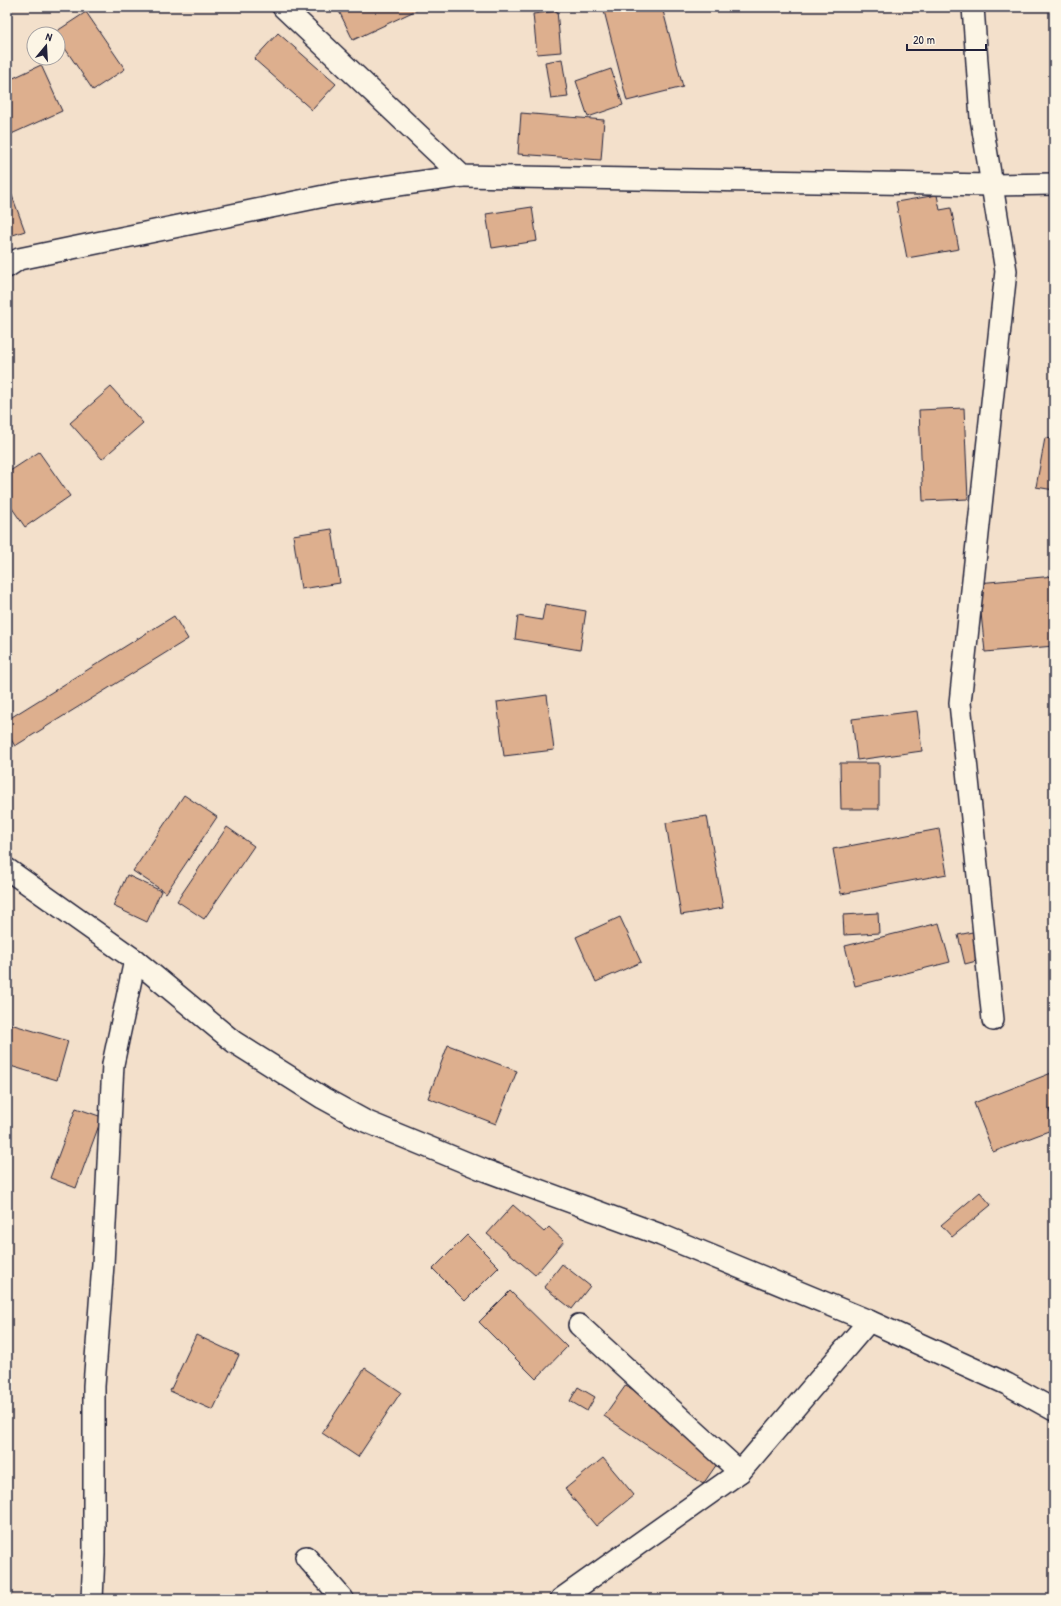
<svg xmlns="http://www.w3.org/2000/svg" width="1061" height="1606" font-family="'Patrick Hand',sans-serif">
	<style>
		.building { fill: #ddaf8e; stroke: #22223b }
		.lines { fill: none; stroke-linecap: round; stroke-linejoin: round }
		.street-casing { stroke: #22223b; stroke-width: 24 }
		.street { stroke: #fcf5e5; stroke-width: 21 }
	</style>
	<rect width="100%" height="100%" fill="#f3e0cb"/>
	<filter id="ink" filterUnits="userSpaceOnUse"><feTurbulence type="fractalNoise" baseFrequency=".025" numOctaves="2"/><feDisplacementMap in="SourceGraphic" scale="8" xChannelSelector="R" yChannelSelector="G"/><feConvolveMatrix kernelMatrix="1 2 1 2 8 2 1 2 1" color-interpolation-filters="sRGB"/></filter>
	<g filter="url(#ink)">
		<g class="building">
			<polygon points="337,7 423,7 353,40"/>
			<polygon points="603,7 662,7 683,87 627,101"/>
			<polygon points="557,11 561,52 537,54 533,14"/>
			<polygon points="86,12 125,69 93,90 58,38 58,34 54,33"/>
			<polygon points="278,33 336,84 312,110 254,59"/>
			<polygon points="562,59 568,97 551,99 545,62"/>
			<polygon points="41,65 62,111 7,136 7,81"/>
			<polygon points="611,69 623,105 588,117 576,81"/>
			<polygon points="521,113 604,120 601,160 518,154"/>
			<polygon points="7,182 25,231 7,237"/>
			<polygon points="937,195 940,210 951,208 959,249 907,258 896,202"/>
			<polygon points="532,207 537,241 492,248 486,214"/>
			<polygon points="111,387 143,423 102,459 70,423"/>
			<polygon points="964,408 968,499 923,501 919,410"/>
			<polygon points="1045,438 1054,439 1054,490 1036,487"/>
			<polygon points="39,452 70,496 25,527 7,501 7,473"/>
			<polygon points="332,529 340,583 301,589 293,535"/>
			<polygon points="1054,576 1054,646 985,652 978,583"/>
			<polygon points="545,604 586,611 580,650 515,639 518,616 542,620"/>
			<polygon points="174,616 188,639 15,746 7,733 7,720"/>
			<polygon points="547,695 554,750 504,756 497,702"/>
			<polygon points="917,711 922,751 857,760 852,719"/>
			<polygon points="840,763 879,763 879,809 841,809"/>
			<polygon points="184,795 217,817 166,893 133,871"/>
			<polygon points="707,816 723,908 681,915 666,823"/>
			<polygon points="227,827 254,846 204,919 177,901"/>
			<polygon points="939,829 947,874 841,894 833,849"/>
			<polygon points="127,875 161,891 147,922 113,906"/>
			<polygon points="878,913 879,933 844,935 843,915"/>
			<polygon points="620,917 641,962 596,982 576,937"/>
			<polygon points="939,923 950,962 855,986 845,946"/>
			<polygon points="977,931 984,959 965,964 958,935"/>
			<polygon points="7,1023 68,1041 57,1080 7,1065"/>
			<polygon points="448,1045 517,1071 496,1124 428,1098"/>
			<polygon points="1054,1072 1054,1108 1049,1110 1054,1121 1054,1129 993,1152 974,1103"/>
			<polygon points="76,1108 102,1117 76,1188 50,1178"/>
			<polygon points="980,1192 991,1205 952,1237 941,1225"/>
			<polygon points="513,1205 544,1232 549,1227 564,1241 535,1275 487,1234"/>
			<polygon points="467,1235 499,1267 465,1301 433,1269"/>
			<polygon points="562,1264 590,1286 572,1309 544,1287"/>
			<polygon points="510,1291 567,1347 536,1379 479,1322"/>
			<polygon points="196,1335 239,1355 213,1410 170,1391"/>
			<polygon points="365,1368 401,1392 358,1457 322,1433"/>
			<polygon points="626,1385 724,1454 703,1484 604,1416"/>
			<polygon points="578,1387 595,1397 587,1411 570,1401"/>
			<polygon points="603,1458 634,1495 596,1526 565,1489"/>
		</g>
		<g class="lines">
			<defs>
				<g id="street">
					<polyline points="283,7 462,176 992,185 1054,184"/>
					<polyline points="973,7 981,118 1006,271 960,703 993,1020"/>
					<polyline points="7,267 19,259 334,194 462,176"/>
					<polyline points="7,869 135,960 234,1042 323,1098 365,1121 484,1170 661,1235 869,1321 1007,1384 1054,1410"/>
					<polyline points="579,1325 740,1472"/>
					<polyline points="306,1557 343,1599"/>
					<polyline points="92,1599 94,1554 94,1386 103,1264 113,1064 135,960"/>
					<polyline points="561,1599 740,1472 869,1321"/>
				</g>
			</defs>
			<use href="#street" class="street-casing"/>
			<use href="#street" class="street"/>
		</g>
	</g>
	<rect width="1061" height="1606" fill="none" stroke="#fcf5e5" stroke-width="24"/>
	<rect x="12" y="12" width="1037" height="1582" fill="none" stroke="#22223b" stroke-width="1.5" filter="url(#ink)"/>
	<g transform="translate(46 46) rotate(18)"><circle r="19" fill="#fcf5e5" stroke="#a5a1a1"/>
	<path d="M0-3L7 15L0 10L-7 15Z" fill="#22223b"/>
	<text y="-6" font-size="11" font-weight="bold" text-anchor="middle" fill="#22223b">N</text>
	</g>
	<path d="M907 44v6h79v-6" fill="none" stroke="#22223b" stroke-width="2"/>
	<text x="913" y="44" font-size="12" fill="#22223b" stroke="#fcf5e5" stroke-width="3" paint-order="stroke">20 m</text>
</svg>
